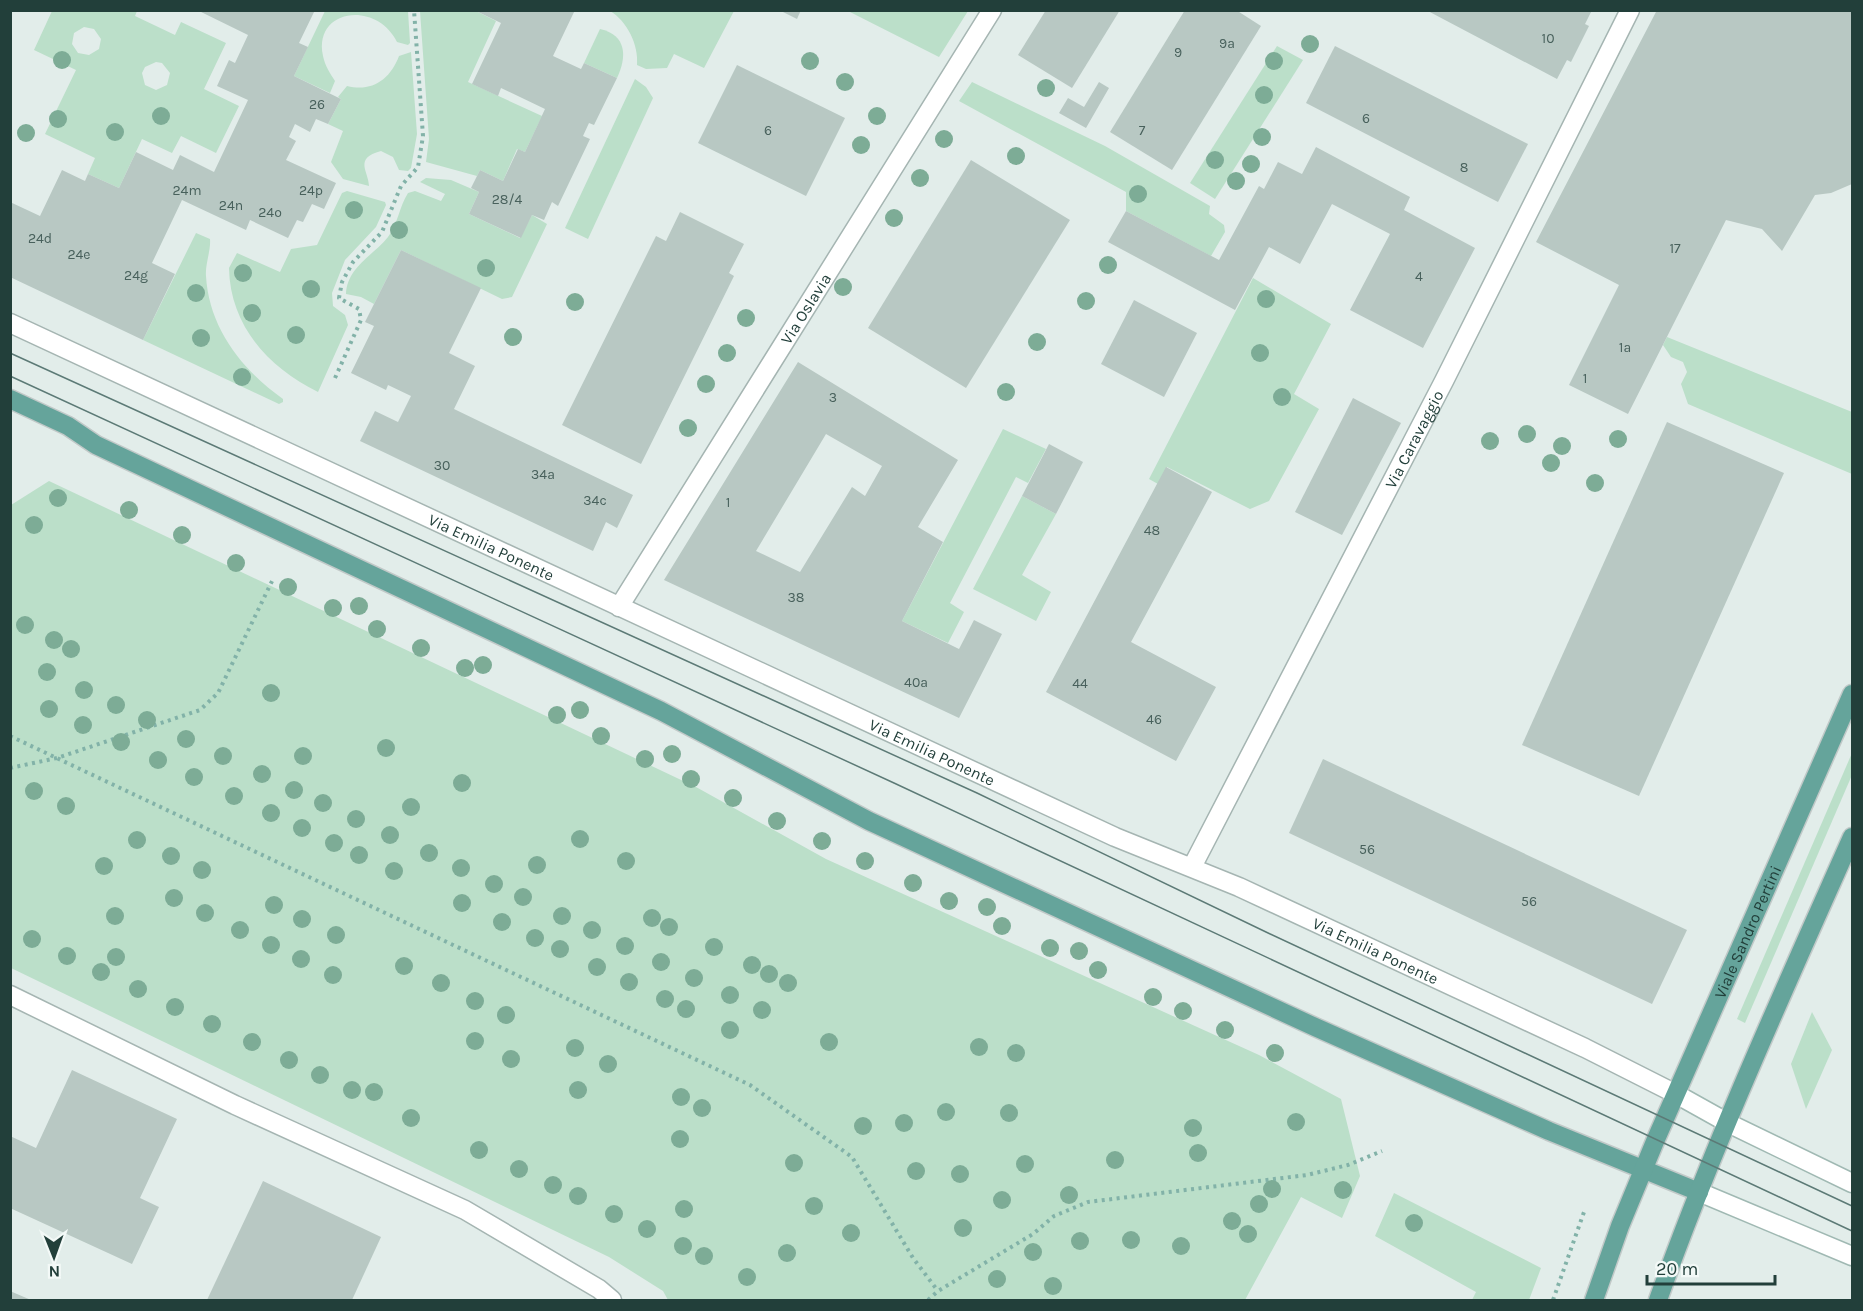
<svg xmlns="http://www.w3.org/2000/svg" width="1863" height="1311" font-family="Karla,sans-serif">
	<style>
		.green { fill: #bbdfc9; fill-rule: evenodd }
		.building { fill: #b8c8c3; fill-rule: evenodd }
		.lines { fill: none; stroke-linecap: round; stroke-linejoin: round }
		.service-casing { stroke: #a5b5b2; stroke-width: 21 }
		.tertiary-casing { stroke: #a5b5b2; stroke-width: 21 }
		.secondary-casing { stroke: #a0b9b3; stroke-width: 21 }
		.primary-casing { stroke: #c1c9c8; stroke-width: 21 }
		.path { stroke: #82b2a8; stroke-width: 4; stroke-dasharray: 3 4.5; stroke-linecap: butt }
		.service { stroke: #fff; stroke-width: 18 }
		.tertiary { stroke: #fff; stroke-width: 18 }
		.secondary { stroke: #fff; stroke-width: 18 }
		.primary { stroke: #65a49b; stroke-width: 18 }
		.tram { stroke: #5c7a76; stroke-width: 1.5 }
		.tree { fill: #7dac96 }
		.labels { text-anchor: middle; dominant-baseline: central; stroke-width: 6; stroke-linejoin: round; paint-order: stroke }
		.number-label { font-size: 14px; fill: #48615c }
		.street-label { font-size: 16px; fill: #223f3a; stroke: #f3f9f7 }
	</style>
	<rect width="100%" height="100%" fill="#e2edea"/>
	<g class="green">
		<polygon points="474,10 496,21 468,82 542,116 525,152 517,149 503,181 480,170 477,176 426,162 429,139 420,11"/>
		<path d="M52,11h85l-2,5 40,19 6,-13 45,21 -22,46 35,17 -23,47 -35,-17 -9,17 -30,-14 -23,49 -31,-14 7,-16 -50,-24 31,-64 -42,-20zM84,27l10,2 7,10 -2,10 -10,6 -11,-2 -6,-9 2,-11zM156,62l6,1 8,10 -3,12 -11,5 -11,-5 -3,-12 3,-6z"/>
		<path d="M325,11h83l2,32 -2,2 -11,-3c-21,-42 -84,-33 -74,14 2,10 7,17 12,25l-5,12 -36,-17z"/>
		<path d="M610,11h124l-30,57 -30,-14 -7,14 -21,1 -9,-4c2,-20 -10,-44 -27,-54z"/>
		<polygon points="848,11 968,11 939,57"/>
		<path d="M600,29c27,6 27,28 17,49l-33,-15z"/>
		<polygon points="1277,46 1303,60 1215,199 1190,183"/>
		<path d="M411,52l6,82 -6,34 -3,3 -9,-1 -6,-13 -12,-6c-28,7 -12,21 -12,35l-26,-7 -12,-17 12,-31 -15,-7 13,-25 -3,-2 9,-11c25,6 43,-6 52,-30z"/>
		<polygon points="635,79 646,87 653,98 588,239 565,228"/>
		<polygon points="972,82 1105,146 1210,206 1209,214 1224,225 1225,232 1211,256 1126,211 1126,192 959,101"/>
		<path d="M426,178l25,2 28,12 -10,22 51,24 12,-23 15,9 -35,73 -10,2 -101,-49 -27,54 -13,-7 -15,-3c1,-27 28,-39 42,-57 10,-13 11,-30 20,-44l7,-2 26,10 4,-7 -25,-12z"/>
		<path d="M347,191l38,11 1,3 -10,22 -31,33 -13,33 1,13 12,9 3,10 -30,67c-49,-24 -88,-66 -89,-124l8,-15 43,19 11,-23 26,-4 25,-52z"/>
		<path d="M196,233l14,6c1,12 -5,25 -4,37 3,52 36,94 77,123v3l-4,2 -136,-64z"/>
		<polygon points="1253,278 1331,324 1294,394 1319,409 1269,501 1250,509 1167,467 1158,484 1149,479"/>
		<polygon points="1667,337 1852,412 1852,474 1688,404 1681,384 1687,372 1683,362 1671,357 1663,345"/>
		<polygon points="1003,429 1046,449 1028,483 1016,477 950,603 964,612 948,643 902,621"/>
		<polygon points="49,481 696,787 826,859 1259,1055 1341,1099 1360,1176 1342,1218 1301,1197 1245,1300 668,1300 663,1291 609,1257 11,968 11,505"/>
		<polygon points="1022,496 1056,514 1022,575 1051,592 1036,621 973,589"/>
		<polygon points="1852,753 1852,775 1745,1023 1737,1019"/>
		<polygon points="1812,1012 1832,1050 1806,1109 1791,1064"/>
		<polygon points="1394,1193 1541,1268 1529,1300 1472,1300 1476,1292 1375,1236"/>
	</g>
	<g class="building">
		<polygon points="197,10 315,10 299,43 308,47 294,76 341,99 328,124 316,119 310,132 295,124 289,137 296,141 286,160 336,183 324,209 312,204 303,222 297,220 288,238 250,220 246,230 182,200 152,263 175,274 143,340 10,277 10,202 40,216 62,170 85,181 88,174 119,188 136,152 173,170 180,155 214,172 248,100 217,86 229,60 235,63 248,35"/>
		<polygon points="474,10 575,10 553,56 581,69 584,63 617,78 594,125 589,123 583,136 590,139 558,206 552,202 544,220 532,215 521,238 469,214 479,192 471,188 480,170 503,181 518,149 525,152 545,109 501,88 498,96 472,84 501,23"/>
		<polygon points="779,10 801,10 797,19"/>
		<polygon points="1046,10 1120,10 1072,88 1018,55"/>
		<polygon points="1185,10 1236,10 1261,26 1172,170 1110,132"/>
		<polygon points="1426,10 1592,10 1585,24 1589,26 1571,62 1567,60 1557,79"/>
		<polygon points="1657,10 1852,10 1852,184 1831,193 1815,195 1782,251 1762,229 1726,220 1628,414 1569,385 1619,285 1536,242"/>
		<polygon points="1335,46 1528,144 1498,202 1306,103"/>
		<polygon points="737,65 845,118 806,196 698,143"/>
		<polygon points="1099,82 1109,88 1086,128 1059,113 1068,98 1084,107"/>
		<polygon points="1316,147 1410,197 1404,210 1475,248 1423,348 1350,310 1390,234 1332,204 1300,264 1269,247 1235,310 1108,242 1126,211 1219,260 1259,186 1264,189 1278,162 1302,174"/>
		<polygon points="971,160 1070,220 966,388 868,328"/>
		<polygon points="680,212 744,244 729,273 734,276 641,464 562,425 656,236 666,241"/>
		<polygon points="401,250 481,288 449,353 475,366 454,409 633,495 617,528 606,522 593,551 360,441 375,411 398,422 411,396 388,385 386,390 351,373 374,326 365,322"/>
		<polygon points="1134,300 1197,333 1164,397 1101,364"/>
		<path d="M798,362l160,98 -40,67 25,15 -41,79 57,28 15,-29 28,14 -43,84 -295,-138zM826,434l56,32 -17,30 -13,-9 -52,85 -44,-21z"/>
		<polygon points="1353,398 1401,423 1342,535 1295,512"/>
		<polygon points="1667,422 1784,473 1639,796 1522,745"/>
		<polygon points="1049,444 1083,462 1056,514 1022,496"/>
		<polygon points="1166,467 1212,492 1131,642 1216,687 1176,761 1046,692"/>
		<polygon points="1323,759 1687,930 1652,1004 1289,833"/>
		<polygon points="72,1070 177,1119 140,1198 159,1207 132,1264 10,1208 10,1136 36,1148"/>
		<polygon points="263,1181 381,1237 352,1300 207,1300"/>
		<polygon points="10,1291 31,1300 10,1300"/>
	</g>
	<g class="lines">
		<defs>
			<g id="service">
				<path id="s1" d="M619,607l373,-597"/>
				<path id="s2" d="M1192,867l252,-486 186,-371"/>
				<polyline points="10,995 235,1105 465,1210 599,1289 612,1300"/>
			</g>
			<g id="tertiary">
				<path id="s3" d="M10,323l1105,514 124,50 346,161 91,46"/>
			</g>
			<g id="secondary">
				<polyline points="1676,1094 1728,1123 1852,1183"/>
				<polyline points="1699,1192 1852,1256"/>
			</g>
			<g id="primary">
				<polyline points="10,399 68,426 96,445 661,711 869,821 1315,1027 1549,1131 1699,1192"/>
				<path id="s4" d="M1594,1300l26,-74 36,-87 196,-445"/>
				<path d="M1658,1300c56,-157 126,-310 194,-463"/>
			</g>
		</defs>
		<use href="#service" class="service-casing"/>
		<use href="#tertiary" class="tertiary-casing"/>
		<use href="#secondary" class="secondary-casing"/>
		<use href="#primary" class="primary-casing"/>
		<g class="path">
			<polyline points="335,378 361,320 359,309 339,298 342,282 353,262 382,232 401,186 418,167 423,136 414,10"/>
			<polyline points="10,736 750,1085 852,1157 913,1258 938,1291"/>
			<polyline points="10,768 57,758 200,710 218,693 274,577"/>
			<polyline points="928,1300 938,1291 1033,1234 1054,1216 1088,1202 1307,1175 1348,1165 1382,1151"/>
			<polyline points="1553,1300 1584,1212"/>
		</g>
		<use href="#service" class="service"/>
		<use href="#tertiary" class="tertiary"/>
		<use href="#secondary" class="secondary"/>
		<use href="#primary" class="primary"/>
		<g class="tram">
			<polyline points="10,353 977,793 1266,932 1852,1206"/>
			<polyline points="10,376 894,783 1852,1231"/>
		</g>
	</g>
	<g class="tree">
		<circle cx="1310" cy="44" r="9"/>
		<circle cx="62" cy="60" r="9"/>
		<circle cx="810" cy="61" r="9"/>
		<circle cx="1274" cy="61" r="9"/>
		<circle cx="845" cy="82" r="9"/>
		<circle cx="1046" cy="88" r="9"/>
		<circle cx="1264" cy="95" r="9"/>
		<circle cx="161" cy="116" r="9"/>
		<circle cx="877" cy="116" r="9"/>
		<circle cx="58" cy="119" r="9"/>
		<circle cx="115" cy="132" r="9"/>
		<circle cx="26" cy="133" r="9"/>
		<circle cx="1262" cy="137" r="9"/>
		<circle cx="944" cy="139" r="9"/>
		<circle cx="861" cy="145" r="9"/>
		<circle cx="1016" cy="156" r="9"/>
		<circle cx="1215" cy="160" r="9"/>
		<circle cx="1251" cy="164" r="9"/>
		<circle cx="920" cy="178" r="9"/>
		<circle cx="1236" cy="181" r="9"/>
		<circle cx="1138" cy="194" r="9"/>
		<circle cx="354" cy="210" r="9"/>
		<circle cx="894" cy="218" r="9"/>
		<circle cx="399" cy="230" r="9"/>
		<circle cx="1108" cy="265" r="9"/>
		<circle cx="486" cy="268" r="9"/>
		<circle cx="243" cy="273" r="9"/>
		<circle cx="843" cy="287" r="9"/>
		<circle cx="311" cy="289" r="9"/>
		<circle cx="196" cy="293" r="9"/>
		<circle cx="1266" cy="299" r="9"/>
		<circle cx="1086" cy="301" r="9"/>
		<circle cx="575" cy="302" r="9"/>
		<circle cx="252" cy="313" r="9"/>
		<circle cx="746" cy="318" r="9"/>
		<circle cx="296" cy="335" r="9"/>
		<circle cx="513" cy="337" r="9"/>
		<circle cx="201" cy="338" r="9"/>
		<circle cx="1037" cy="342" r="9"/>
		<circle cx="727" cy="353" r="9"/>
		<circle cx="1260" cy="353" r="9"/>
		<circle cx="242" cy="377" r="9"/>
		<circle cx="706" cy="384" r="9"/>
		<circle cx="1006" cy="392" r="9"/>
		<circle cx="1282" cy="397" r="9"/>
		<circle cx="688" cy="428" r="9"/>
		<circle cx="1527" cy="434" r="9"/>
		<circle cx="1618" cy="439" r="9"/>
		<circle cx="1490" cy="441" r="9"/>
		<circle cx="1562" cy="446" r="9"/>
		<circle cx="1551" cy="463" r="9"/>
		<circle cx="1595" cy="483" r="9"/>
		<circle cx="58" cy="498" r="9"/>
		<circle cx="129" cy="510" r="9"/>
		<circle cx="34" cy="525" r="9"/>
		<circle cx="182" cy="535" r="9"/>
		<circle cx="236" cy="563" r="9"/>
		<circle cx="288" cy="587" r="9"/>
		<circle cx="359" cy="606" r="9"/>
		<circle cx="333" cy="608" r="9"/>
		<circle cx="25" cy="625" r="9"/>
		<circle cx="377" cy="629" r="9"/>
		<circle cx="54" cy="640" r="9"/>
		<circle cx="421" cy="648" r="9"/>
		<circle cx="71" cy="649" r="9"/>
		<circle cx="483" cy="665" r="9"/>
		<circle cx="465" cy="668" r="9"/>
		<circle cx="47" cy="672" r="9"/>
		<circle cx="84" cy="690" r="9"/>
		<circle cx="271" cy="693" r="9"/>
		<circle cx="116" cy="705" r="9"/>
		<circle cx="49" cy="709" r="9"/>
		<circle cx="580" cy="710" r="9"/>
		<circle cx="557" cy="715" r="9"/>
		<circle cx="147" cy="720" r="9"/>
		<circle cx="83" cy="725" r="9"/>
		<circle cx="601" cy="736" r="9"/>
		<circle cx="186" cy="739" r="9"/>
		<circle cx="121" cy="742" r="9"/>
		<circle cx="386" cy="748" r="9"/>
		<circle cx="672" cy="754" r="9"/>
		<circle cx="223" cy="756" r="9"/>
		<circle cx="303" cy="756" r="9"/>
		<circle cx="645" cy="759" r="9"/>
		<circle cx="158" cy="760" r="9"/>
		<circle cx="262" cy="774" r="9"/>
		<circle cx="194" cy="777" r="9"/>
		<circle cx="691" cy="779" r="9"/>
		<circle cx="462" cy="783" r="9"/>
		<circle cx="294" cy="790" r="9"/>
		<circle cx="34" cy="791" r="9"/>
		<circle cx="234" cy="796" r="9"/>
		<circle cx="733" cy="798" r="9"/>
		<circle cx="323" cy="803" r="9"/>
		<circle cx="66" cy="806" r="9"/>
		<circle cx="411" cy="807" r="9"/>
		<circle cx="271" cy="813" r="9"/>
		<circle cx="356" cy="819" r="9"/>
		<circle cx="777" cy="821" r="9"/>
		<circle cx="302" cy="828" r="9"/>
		<circle cx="390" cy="835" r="9"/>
		<circle cx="580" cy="839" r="9"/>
		<circle cx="137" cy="840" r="9"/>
		<circle cx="822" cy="841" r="9"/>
		<circle cx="334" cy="843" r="9"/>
		<circle cx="429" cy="853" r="9"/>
		<circle cx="359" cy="855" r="9"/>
		<circle cx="171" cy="856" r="9"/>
		<circle cx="626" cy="861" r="9"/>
		<circle cx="865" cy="861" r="9"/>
		<circle cx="537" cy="865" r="9"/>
		<circle cx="104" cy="866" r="9"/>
		<circle cx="461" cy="868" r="9"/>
		<circle cx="202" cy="870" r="9"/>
		<circle cx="394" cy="871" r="9"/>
		<circle cx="913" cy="883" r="9"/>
		<circle cx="494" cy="884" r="9"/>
		<circle cx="523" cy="897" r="9"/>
		<circle cx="174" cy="898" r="9"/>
		<circle cx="949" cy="901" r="9"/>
		<circle cx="462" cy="903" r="9"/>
		<circle cx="274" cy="905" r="9"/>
		<circle cx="987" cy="907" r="9"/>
		<circle cx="205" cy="913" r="9"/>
		<circle cx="115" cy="916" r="9"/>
		<circle cx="562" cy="916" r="9"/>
		<circle cx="652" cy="918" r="9"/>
		<circle cx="302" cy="919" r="9"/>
		<circle cx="502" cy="922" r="9"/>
		<circle cx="1002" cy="926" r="9"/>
		<circle cx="669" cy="927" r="9"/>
		<circle cx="240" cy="930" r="9"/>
		<circle cx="592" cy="930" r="9"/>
		<circle cx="336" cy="935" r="9"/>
		<circle cx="535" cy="938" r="9"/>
		<circle cx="32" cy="939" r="9"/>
		<circle cx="271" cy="945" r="9"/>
		<circle cx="625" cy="946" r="9"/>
		<circle cx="714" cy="947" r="9"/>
		<circle cx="1050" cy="948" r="9"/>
		<circle cx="560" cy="949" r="9"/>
		<circle cx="1079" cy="951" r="9"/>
		<circle cx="67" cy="956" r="9"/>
		<circle cx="116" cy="957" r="9"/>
		<circle cx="301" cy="959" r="9"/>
		<circle cx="661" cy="962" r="9"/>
		<circle cx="752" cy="965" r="9"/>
		<circle cx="404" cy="966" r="9"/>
		<circle cx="597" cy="967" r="9"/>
		<circle cx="1098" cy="970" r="9"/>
		<circle cx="101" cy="972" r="9"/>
		<circle cx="769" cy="974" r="9"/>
		<circle cx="333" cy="975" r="9"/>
		<circle cx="694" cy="978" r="9"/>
		<circle cx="629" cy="982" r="9"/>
		<circle cx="441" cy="983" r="9"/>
		<circle cx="788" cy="983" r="9"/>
		<circle cx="138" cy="989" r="9"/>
		<circle cx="730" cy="995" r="9"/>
		<circle cx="1153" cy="997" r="9"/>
		<circle cx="665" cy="999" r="9"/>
		<circle cx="475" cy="1001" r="9"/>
		<circle cx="175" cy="1007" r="9"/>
		<circle cx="686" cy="1009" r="9"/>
		<circle cx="762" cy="1010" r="9"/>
		<circle cx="1183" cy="1011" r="9"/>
		<circle cx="506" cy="1015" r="9"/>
		<circle cx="212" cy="1024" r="9"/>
		<circle cx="730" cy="1030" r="9"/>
		<circle cx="1225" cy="1030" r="9"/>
		<circle cx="475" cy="1041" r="9"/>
		<circle cx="252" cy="1042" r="9"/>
		<circle cx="829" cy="1042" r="9"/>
		<circle cx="979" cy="1047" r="9"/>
		<circle cx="575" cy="1048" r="9"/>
		<circle cx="1016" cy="1053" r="9"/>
		<circle cx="1275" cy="1053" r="9"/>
		<circle cx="511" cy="1059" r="9"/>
		<circle cx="289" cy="1060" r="9"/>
		<circle cx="608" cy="1064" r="9"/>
		<circle cx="320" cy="1075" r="9"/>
		<circle cx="352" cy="1090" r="9"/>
		<circle cx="578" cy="1090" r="9"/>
		<circle cx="374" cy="1092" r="9"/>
		<circle cx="681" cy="1097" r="9"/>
		<circle cx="702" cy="1108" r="9"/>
		<circle cx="946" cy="1112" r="9"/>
		<circle cx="1009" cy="1113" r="9"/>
		<circle cx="411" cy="1118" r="9"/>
		<circle cx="1296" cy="1122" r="9"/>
		<circle cx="904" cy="1123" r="9"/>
		<circle cx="863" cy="1126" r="9"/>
		<circle cx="1193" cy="1128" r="9"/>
		<circle cx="680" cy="1139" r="9"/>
		<circle cx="479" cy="1150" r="9"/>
		<circle cx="1198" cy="1153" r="9"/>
		<circle cx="1115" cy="1160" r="9"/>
		<circle cx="794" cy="1163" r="9"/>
		<circle cx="1025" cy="1164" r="9"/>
		<circle cx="519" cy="1169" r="9"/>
		<circle cx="916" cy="1171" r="9"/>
		<circle cx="960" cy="1174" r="9"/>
		<circle cx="553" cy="1185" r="9"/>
		<circle cx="1272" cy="1189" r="9"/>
		<circle cx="1343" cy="1190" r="9"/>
		<circle cx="1069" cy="1195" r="9"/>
		<circle cx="578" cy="1196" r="9"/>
		<circle cx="1002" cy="1200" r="9"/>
		<circle cx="1259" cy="1204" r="9"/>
		<circle cx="814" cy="1206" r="9"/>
		<circle cx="684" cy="1209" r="9"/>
		<circle cx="614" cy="1214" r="9"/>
		<circle cx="1232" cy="1221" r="9"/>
		<circle cx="1414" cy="1223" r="9"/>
		<circle cx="963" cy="1228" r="9"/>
		<circle cx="647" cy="1229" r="9"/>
		<circle cx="851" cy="1233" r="9"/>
		<circle cx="1248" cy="1234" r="9"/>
		<circle cx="1131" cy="1240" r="9"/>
		<circle cx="1080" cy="1241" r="9"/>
		<circle cx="683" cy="1246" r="9"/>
		<circle cx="1181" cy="1246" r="9"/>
		<circle cx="1033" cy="1252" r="9"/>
		<circle cx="787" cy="1253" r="9"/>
		<circle cx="704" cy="1256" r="9"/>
		<circle cx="747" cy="1277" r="9"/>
		<circle cx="997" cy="1279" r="9"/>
		<circle cx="1053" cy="1286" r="9"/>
	</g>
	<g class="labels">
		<g class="number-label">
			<text x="1548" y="38">10</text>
			<text x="1227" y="43">9a</text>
			<text x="1178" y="52">9</text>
			<text x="317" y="104">26</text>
			<text x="1366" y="118">6</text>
			<text x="768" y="130">6</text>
			<text x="1142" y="130">7</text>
			<text x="1464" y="167">8</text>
			<text x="187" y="190">24m</text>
			<text x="311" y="190">24p</text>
			<text x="507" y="199">28/4</text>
			<text x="231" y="205">24n</text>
			<text x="270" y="212">24o</text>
			<text x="40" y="238">24d</text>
			<text x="1675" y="248">17</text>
			<text x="79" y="254">24e</text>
			<text x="136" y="275">24g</text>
			<text x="1419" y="276">4</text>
			<text x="1625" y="347">1a</text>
			<text x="1585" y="378">1</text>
			<text x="833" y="397">3</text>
			<text x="442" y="465">30</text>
			<text x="543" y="474">34a</text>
			<text x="595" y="500">34c</text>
			<text x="728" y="502">1</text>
			<text x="1152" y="530">48</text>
			<text x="796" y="597">38</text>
			<text x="916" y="682">40a</text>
			<text x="1080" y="683">44</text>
			<text x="1154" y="719">46</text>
			<text x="1367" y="849">56</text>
			<text x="1529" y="901">56</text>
		</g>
		<g class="street-label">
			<text stroke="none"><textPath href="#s1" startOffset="352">Via Oslavia</textPath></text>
			<text stroke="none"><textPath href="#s2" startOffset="482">Via Caravaggio</textPath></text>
			<text stroke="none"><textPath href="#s3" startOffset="531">Via Emilia Ponente</textPath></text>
			<text stroke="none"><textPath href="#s3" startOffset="1017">Via Emilia Ponente</textPath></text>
			<text stroke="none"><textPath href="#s4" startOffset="399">Viale Sandro Pertini</textPath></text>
			<text stroke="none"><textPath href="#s3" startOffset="1503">Via Emilia Ponente</textPath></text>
		</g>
	</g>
	<rect width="1863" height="1311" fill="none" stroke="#223f3a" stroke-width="24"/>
	<g transform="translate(54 1257) rotate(179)" stroke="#f3f9f7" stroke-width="4.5" paint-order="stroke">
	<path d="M0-4.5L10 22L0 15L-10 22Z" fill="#223f3a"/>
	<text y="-9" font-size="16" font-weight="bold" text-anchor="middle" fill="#223f3a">N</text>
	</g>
	<path d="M1647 1275v9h128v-9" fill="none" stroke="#223f3a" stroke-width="3"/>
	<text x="1656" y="1275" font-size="18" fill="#223f3a" stroke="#f3f9f7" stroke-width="4.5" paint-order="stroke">20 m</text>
</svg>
